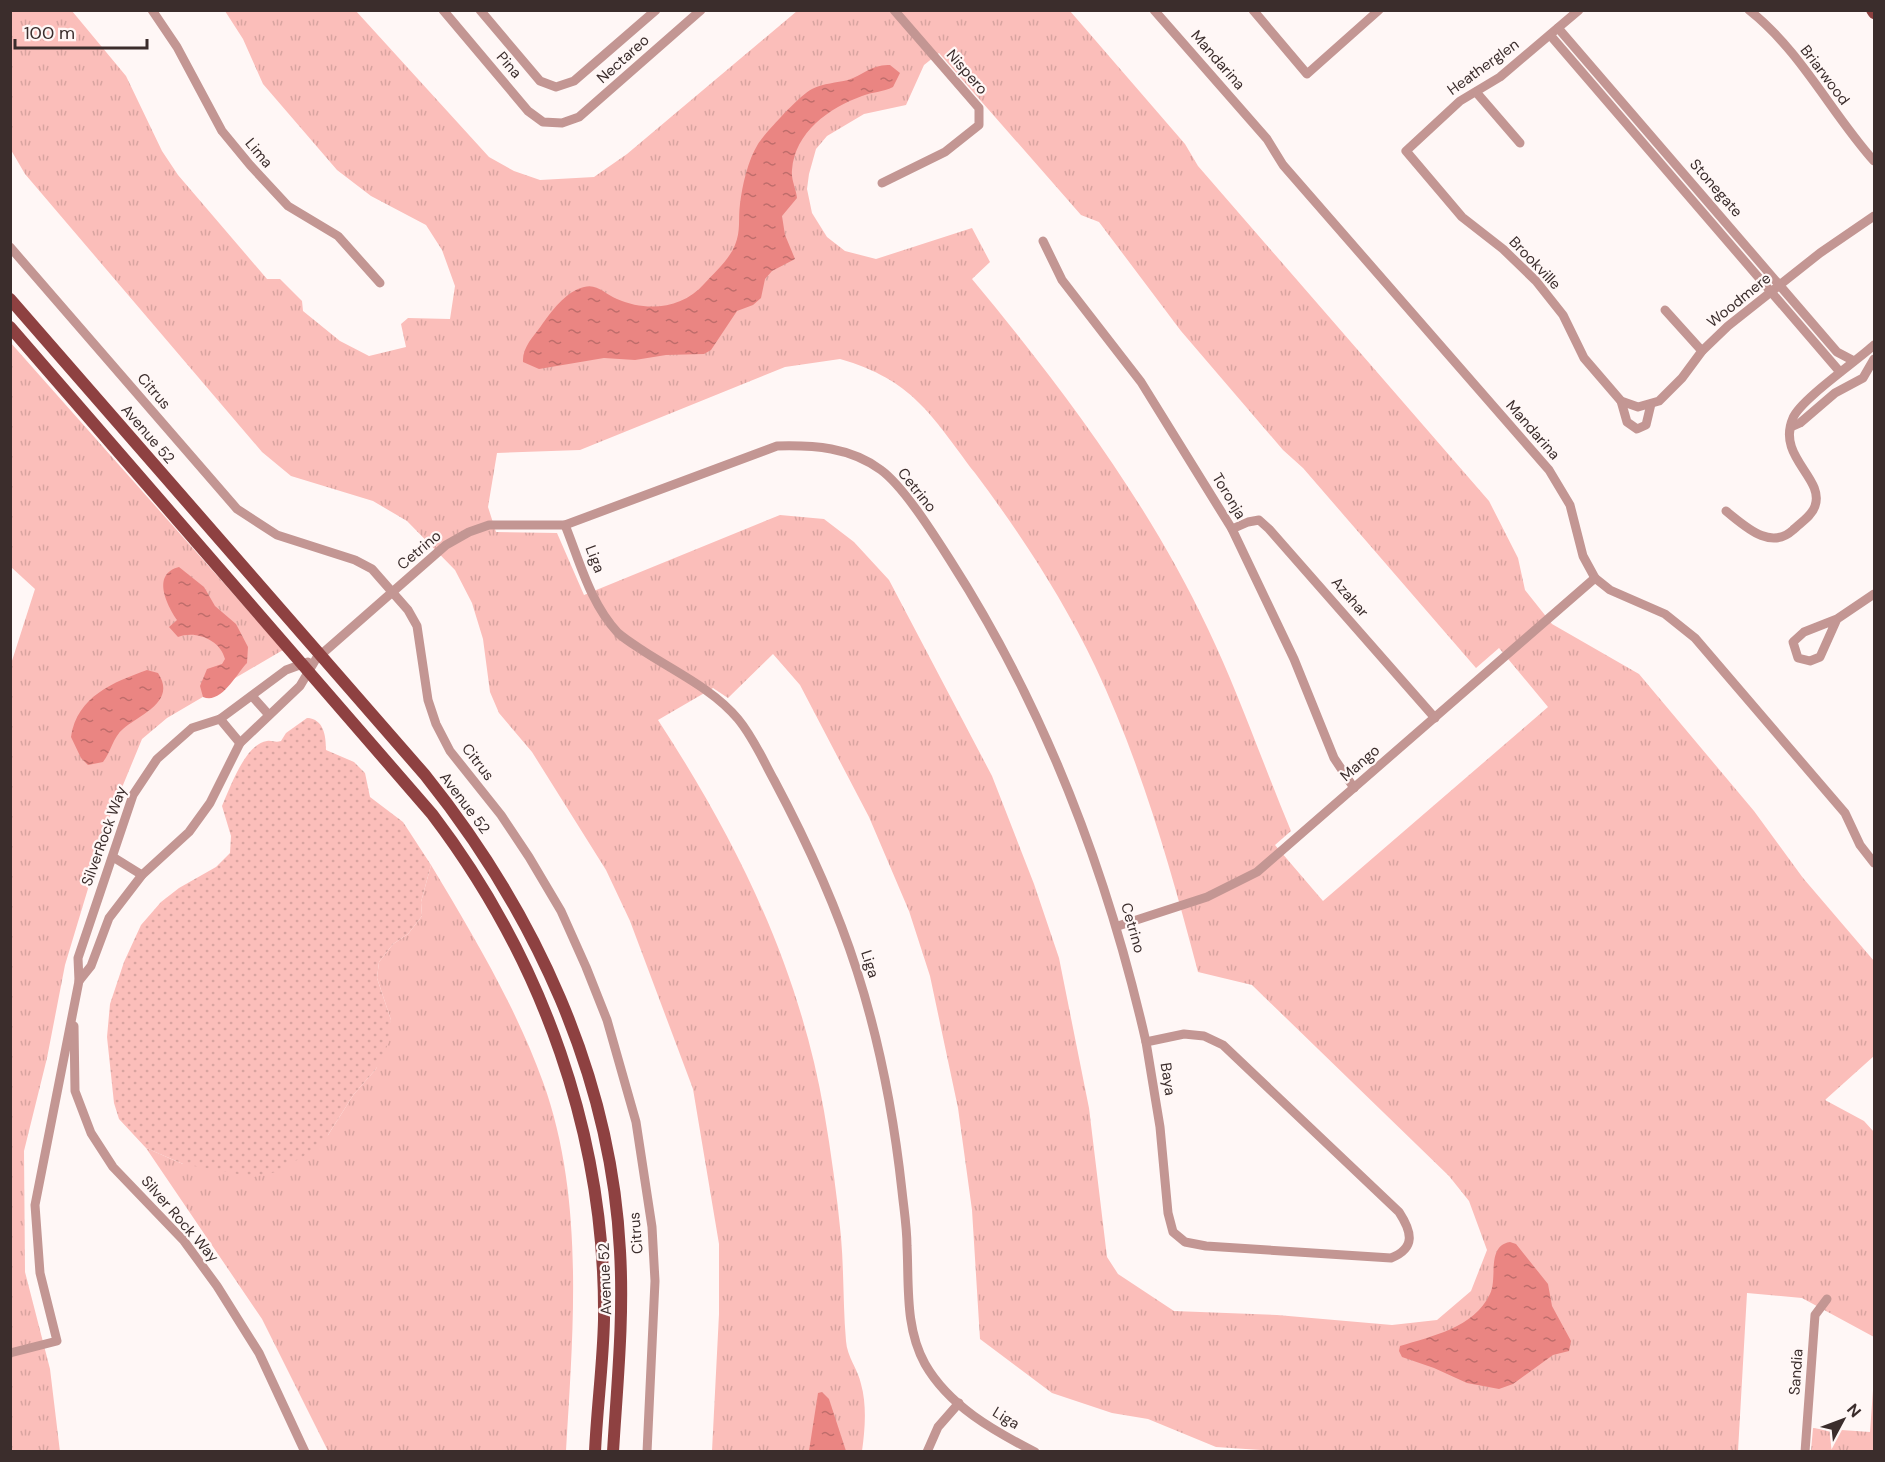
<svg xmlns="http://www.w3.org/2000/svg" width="1885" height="1462" font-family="'DM Sans',sans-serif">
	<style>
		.grass { fill: url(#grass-tufts); fill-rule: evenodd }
		.park { fill: url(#park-dots) }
		.water { fill: url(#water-ripples) }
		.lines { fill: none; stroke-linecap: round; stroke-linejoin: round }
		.minor { stroke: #c39693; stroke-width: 9 }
		.major { stroke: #8e4141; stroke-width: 12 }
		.labels { text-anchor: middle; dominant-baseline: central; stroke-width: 4.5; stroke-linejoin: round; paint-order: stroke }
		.street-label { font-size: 15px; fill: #3b2d2c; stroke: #fff7f6 }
	</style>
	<defs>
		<pattern id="grass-tufts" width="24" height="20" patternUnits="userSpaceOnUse" patternTransform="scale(1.5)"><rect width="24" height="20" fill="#fbbeba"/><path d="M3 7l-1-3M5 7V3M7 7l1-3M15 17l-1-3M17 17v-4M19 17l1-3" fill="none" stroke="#d8a4a0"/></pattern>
		<pattern id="park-dots" width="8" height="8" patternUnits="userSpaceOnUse" patternTransform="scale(1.5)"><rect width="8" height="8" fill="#fbbeba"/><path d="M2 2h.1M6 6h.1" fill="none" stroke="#d8a4a0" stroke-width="1.8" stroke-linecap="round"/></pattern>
		<pattern id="water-ripples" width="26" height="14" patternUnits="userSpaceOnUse" patternTransform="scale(1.5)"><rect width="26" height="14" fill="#ea8582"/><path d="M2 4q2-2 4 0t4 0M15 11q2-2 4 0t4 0" fill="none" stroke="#bf6d6b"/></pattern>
	</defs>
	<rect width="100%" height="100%" fill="#fff7f6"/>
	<g class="grass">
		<path d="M10,11h62l54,65 36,75 16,24 89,104h13l22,22 1,10 37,30 29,15 37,-9 -5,-23 7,-6 42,1 5,-33 -13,-36 -16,-25 -55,-29 -34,-26 -74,-86 -20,-45 -18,-28h131l133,146 25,14 26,9 54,-3 33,-23 170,-143h273l115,133 13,22 291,335 29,57 7,32 27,34 87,50 115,137 49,67 71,83v95l-49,44 39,21 10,11v205l-72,-39 -55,-5 -9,158 -446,1 -76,-5 -68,-28 -36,-6 -60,-20 -72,-54 -8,-129 -14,-102 -28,-132 -21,-65 -40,-94 -69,-132 -27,-31 -45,44 -15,-10 -55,32c79,121 141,247 166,391 7,41 13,84 17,126 3,35 2,70 5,104 1,16 12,28 15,43 6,21 4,46 1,67h-150l7,-137v-70l-26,-155 -63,-168 -24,-51 -74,-118 -33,-39 -9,-21 -7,-53 -11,-36 -17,-33 -48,-49 -34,-20 -82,-25 -29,-24 -237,-278 -14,-24zM939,53l142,162 18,7 82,109 102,119 20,18 173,200 23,-20 49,59 -225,194 -48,-56 16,-14c-28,-67 -52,-137 -83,-202 -60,-127 -146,-242 -236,-350l18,-17 -18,-34 -96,31 -31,-8 -18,-14 -15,-24 -5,-24 2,-15 7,-25 11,-13 37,-22 42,-9 18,-40zM840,359c73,21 91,56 135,114 45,60 88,126 120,193 46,97 76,203 103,306l54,13 197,191 20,25 18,49 -16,41 -34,29 -45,5 -115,-10 -103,-4 -56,-37 -11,-17 -18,-149 -30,-150 -25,-74 -42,-108 -103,-196 -35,-38 -30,-23 -44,-4 -196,80 -27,-62 -61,-1 -8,-25 9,-54 83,-3 205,-83z"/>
		<polygon points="10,342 283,650 167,718 142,739 109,819 65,965 47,1058 24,1151 25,1272 50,1369 60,1452 10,1451 10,667 35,589 11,567"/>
		<path d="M431,865c42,70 84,140 112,217 42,116 30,249 23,369h-238l-66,-132 -116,-171 37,16 145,-29 26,-41 22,-25 15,-49 -14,-42 2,-16 14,-18 15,-10 14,-18 -1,-14z"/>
		<polygon points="1874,1376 1874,1451 1811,1451 1813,1428 1870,1432"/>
	</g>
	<path class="park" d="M307,718c17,1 19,18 19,32l28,12 11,11 5,24 33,25 28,43 -10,37 1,14 -14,18 -15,10 -14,18 -2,16 14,42 -2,22 -13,27 -22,25 -26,41 -24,21 -28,16 -22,5 -71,-13 -37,-16 -27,-29 -5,-16 -7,-66 3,-33 14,-42 17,-37 20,-23 18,-14 37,-21 14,-14 1,-17 -9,-30c8,-18 23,-62 45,-65 5,-1 8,2 14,0l5,-8z"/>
	<g class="water">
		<path d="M890,65l10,8 -7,14c-10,5 -21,5 -31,9 -33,12 -67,36 -70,74 -1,10 4,18 5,28l-15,18 3,19 10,24 -23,12 -7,8 -4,19 -8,7 -16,6 -26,39 -7,4 -38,1 -31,5 -31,-2 -65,11 -16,-7c-1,-14 10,-25 18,-36 10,-14 25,-35 43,-39 13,-4 21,7 33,12 30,13 65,10 87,-15 11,-12 25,-24 31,-39 6,-14 3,-26 5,-41 2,-18 8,-44 18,-60 8,-12 42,-49 54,-55 12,-6 24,-6 36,-9 15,-5 24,-16 42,-15z"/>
		<path d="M179,567l25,20 11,19 21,18 12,23 -1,16c-10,10 -26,42 -44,34l-3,-11 7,-17 15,-5 3,-5c-5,-20 -30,-29 -47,-22l-9,-10 8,-7c-10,-15 -26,-46 2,-53z"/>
		<path d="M147,670l11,3c19,29 -18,41 -35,56 -10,8 -12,23 -20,33l-15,3 -7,-7 -10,-21c6,-41 43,-55 76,-67z"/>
		<path d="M1510,1242l6,2 32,40 4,22 19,35 -2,10 -16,4 -40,29 -14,5 -32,-6 -33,-15 -32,-11 -3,-6 1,-5c32,-10 74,-18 90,-52 8,-16 -4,-48 20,-52z"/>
		<polygon points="822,1392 829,1399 846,1451 809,1451 818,1393"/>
	</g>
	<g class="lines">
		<g class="minor">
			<polyline points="152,10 177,47 222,131 250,165 288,206 338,236 380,283"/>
			<polyline points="443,10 528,111 543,122 562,123 579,117 701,10"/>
			<polyline points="480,10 540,81 556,87 574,81 656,10"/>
			<polyline points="1154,10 1267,139 1283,165 1549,470 1570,505 1583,556 1595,578 1610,590 1665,614 1695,638 1845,813 1860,845 1874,863"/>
			<polyline points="1253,10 1307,74 1379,10"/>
			<polyline points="1579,10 1500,77 1460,101 1406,151 1462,217 1503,249 1536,281 1563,315 1584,358 1621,401 1638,407 1659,401 1682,378 1702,351 1728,326 1820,253 1874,216"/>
			<path d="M1749,10c52,41 82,103 125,151"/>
			<polyline points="1558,28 1837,352 1854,361"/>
			<polyline points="1550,35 1840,372"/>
			<polyline points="1476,92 1520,143"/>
			<polyline points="882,183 945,152 979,125 979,108 894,10"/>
			<polyline points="1043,241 1062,280 1141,382 1232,529 1294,659 1334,758 1354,788"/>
			<polyline points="10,247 237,509 277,535 355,560 372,569 408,610 417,626 428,700 436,724 450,751 501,815 529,857 561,911 586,967 607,1020 636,1122 652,1227 655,1281 647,1452"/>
			<polyline points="1665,310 1702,351"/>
			<polyline points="1621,401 1627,422 1637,429 1646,425 1651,404"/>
			<polyline points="1791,427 1800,423 1835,393 1863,378 1874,359"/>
			<path d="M1726,511c19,15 44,40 67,19 7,-7 19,-14 22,-24 10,-28 -39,-49 -22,-88 7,-18 65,-58 81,-73"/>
			<path d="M565,525c15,37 25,78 53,108 8,7 18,13 27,19 31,20 69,38 93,67 15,18 25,41 36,61 33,62 62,125 83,191 23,72 37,146 45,220 2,19 5,37 5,55 2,40 -2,82 18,118 24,42 69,67 110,88"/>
			<polyline points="1232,529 1248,522 1259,520 1269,529 1435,718"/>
			<polyline points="1837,619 1820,657 1810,661 1798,658 1793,642 1804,632 1837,619 1874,594"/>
			<polyline points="252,696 269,715"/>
			<polyline points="220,719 240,743"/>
			<polyline points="113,857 142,875"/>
			<polyline points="1118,926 1207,897 1257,872 1595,578"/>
			<path d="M79,981l12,-15 18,-48 33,-43 47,-43 21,-29 30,-60 60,-57 16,-27 130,-114 23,-13 20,-7h76l212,-79c37,-1 73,1 104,24 23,17 53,65 69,90 95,148 157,311 196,482"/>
			<polyline points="74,1026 75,1091 91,1133 113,1167 184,1241 217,1286 259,1353 305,1452"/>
			<path d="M1184,1034l20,2 19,9 176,167c13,20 17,36 -8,46l-185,-12 -21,-4 -12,-10 -5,-19 -8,-86 -14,-85z"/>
			<polyline points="10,1353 57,1341 40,1273 35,1205 79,981 78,958 133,795 157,759 192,728 220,719 286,670 308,662"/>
			<polyline points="927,1452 938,1427 959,1403"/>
			<polyline points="1805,1452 1815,1315 1827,1299"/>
		</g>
		<g class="major">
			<polyline points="1872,10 1874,13"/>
			<path d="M10,299l415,476c109,136 186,300 195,476 4,68 -3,134 -7,201"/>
			<path d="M10,327l422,487c111,146 174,322 172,506 -1,44 -7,88 -9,132"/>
		</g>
	</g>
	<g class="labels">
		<g class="street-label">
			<text transform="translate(623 59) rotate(-42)">Nectareo</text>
			<text transform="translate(1218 60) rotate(49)">Mandarina</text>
			<text transform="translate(509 65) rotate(49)">Pina</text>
			<text transform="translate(1483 67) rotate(-36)">Heatherglen</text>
			<text transform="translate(967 72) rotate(49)">Nispero</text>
			<text transform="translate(1825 75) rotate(53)">Briarwood</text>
			<text transform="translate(259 153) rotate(50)">Lima</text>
			<text transform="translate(1716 188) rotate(49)">Stonegate</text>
			<text transform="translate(1535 263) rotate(46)">Brookville</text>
			<text transform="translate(1739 300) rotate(-39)">Woodmere</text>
			<text transform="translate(154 391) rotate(49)">Citrus</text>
			<text transform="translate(1533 430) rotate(49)">Mandarina</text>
			<text transform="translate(148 434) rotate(49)">Avenue 52</text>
			<text transform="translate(917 490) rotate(51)">Cetrino</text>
			<text transform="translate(1229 496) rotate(59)">Toronja</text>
			<text transform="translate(419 550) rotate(-40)">Cetrino</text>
			<text transform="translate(595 559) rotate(69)">Liga</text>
			<text transform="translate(1350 597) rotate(49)">Azahar</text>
			<text transform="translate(478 762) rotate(52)">Citrus</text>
			<text transform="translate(1360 763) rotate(-41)">Mango</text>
			<text transform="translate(465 803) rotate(53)">Avenue 52</text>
			<text transform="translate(104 836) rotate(-70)">SilverRock Way</text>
			<text transform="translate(1133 928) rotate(74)">Cetrino</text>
			<text transform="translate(870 964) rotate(72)">Liga</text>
			<text transform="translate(1168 1079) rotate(81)">Baya</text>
			<text transform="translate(180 1219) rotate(49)">Silver Rock Way</text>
			<text transform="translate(636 1233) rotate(-95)">Citrus</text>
			<text transform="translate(605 1279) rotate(-92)">Avenue 52</text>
			<text transform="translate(1796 1372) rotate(-86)">Sandia</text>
			<text transform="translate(1006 1418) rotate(31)">Liga</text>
		</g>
	</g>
	<rect width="1885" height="1462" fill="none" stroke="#3b2d2c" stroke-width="24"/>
	<g transform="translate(1843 1420) rotate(49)" stroke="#fff7f6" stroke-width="4.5" paint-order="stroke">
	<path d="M0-4.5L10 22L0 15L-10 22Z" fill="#3b2d2c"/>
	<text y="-9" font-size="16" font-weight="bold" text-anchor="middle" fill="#3b2d2c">N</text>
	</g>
	<path d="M15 39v9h132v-9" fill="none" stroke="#3b2d2c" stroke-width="3"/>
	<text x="24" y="39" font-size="18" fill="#3b2d2c" stroke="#fff7f6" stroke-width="4.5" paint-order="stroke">100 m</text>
</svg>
